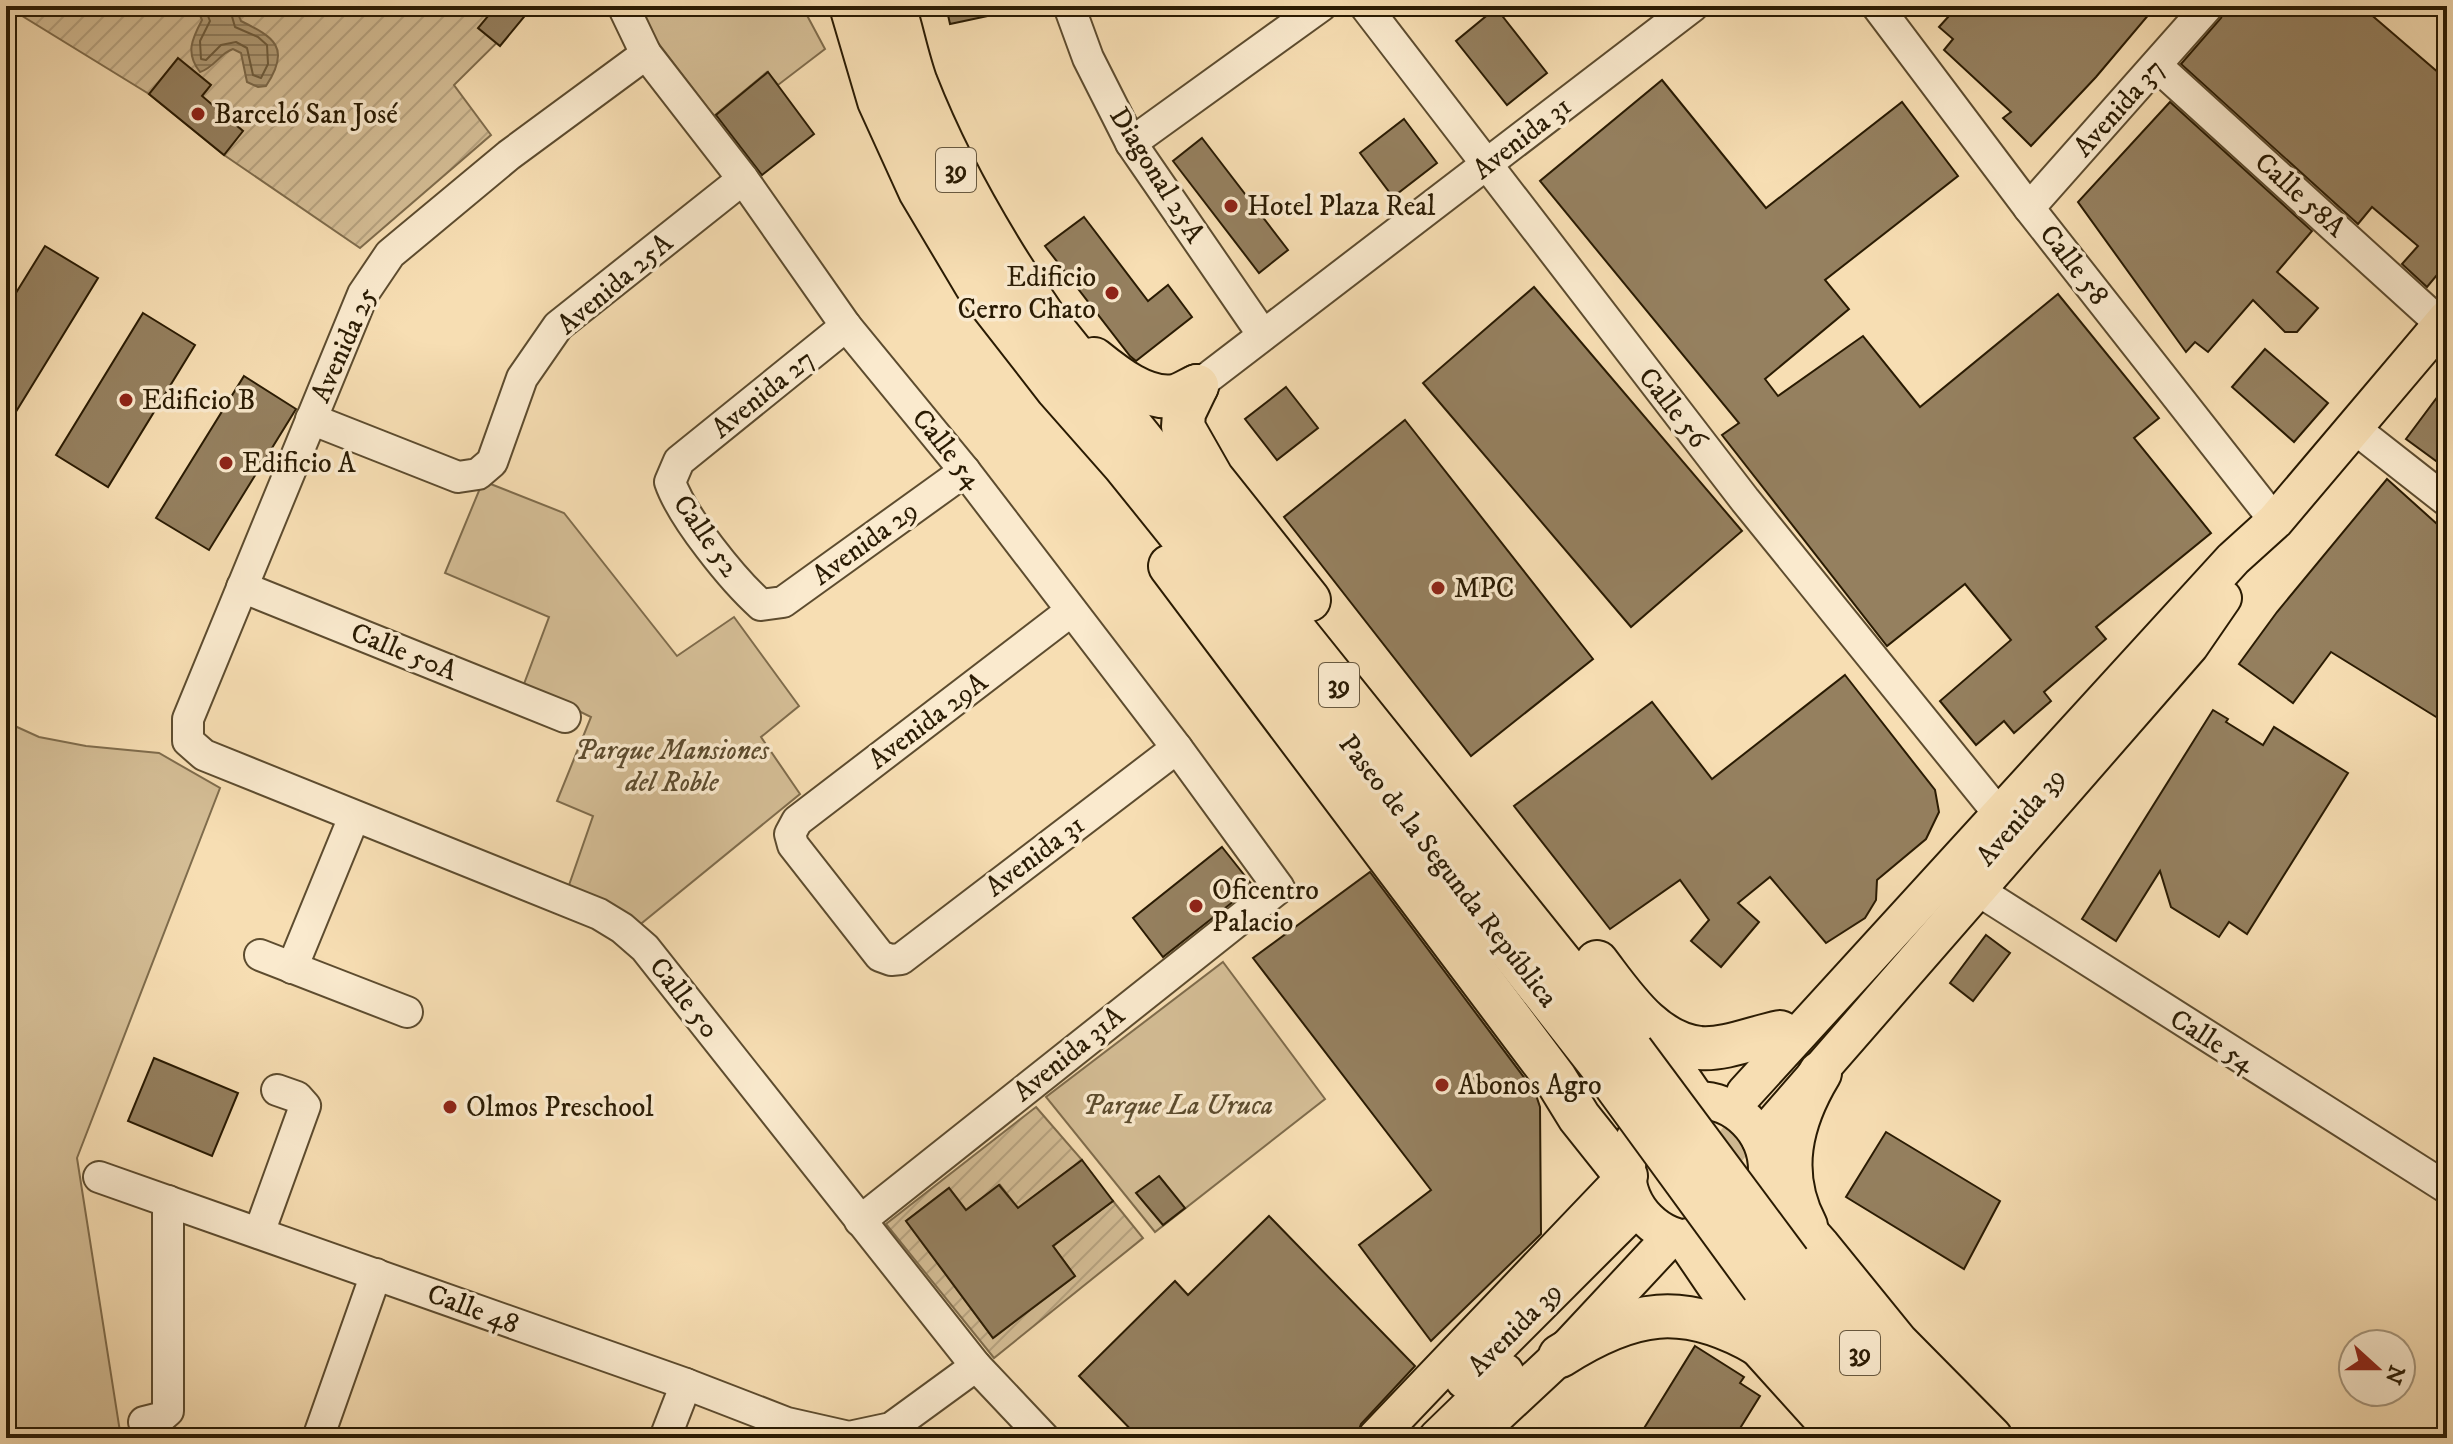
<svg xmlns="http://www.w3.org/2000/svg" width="2453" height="1444" font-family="'IM FELL DW Pica',serif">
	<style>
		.green { fill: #d4bd95; stroke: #7f6c4c; stroke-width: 2 }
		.garden { fill: url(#garden-furrows); stroke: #7f6c4c; stroke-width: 2 }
		.water { fill: url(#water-rules); stroke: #7b6849; stroke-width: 2 }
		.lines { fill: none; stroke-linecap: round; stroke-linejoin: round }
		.shore { stroke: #6e5c3d; stroke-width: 2 }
		.building { fill: #95805f; stroke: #2a1b03; stroke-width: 2 }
		.major-tunnel { stroke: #ceb790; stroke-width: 36; stroke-dasharray: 36 18; stroke-linecap: butt }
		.minor-casing { stroke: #5d4c2f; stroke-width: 34 }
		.major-casing { stroke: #2a1b03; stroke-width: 40 }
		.highway-casing { stroke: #2a1b03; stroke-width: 46 }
		.minor { stroke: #faeace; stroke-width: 30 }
		.major { stroke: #f7deb3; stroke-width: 36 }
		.highway { stroke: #f7deb3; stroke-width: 42 }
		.highway-bridge-casing { stroke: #2a1b03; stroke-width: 46; stroke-linecap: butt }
		.highway-bridge { stroke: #f7deb3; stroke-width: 42 }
		.poi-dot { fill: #8f2418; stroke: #faeace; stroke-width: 3 }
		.labels { text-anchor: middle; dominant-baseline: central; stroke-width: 7; stroke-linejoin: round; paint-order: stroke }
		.shield { fill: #faeace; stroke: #685940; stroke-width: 2 }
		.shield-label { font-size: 26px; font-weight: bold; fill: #2a1b03 }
		.street-label { font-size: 28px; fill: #2a1b03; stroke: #faeace }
		.poi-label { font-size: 28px; fill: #2a1b03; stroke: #faeace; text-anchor: start }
		.park-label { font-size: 28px; font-style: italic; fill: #5d4c2f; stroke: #faeace }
	</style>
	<defs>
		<pattern id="garden-furrows" width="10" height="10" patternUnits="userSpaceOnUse" patternTransform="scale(2)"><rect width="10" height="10" fill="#d4bd95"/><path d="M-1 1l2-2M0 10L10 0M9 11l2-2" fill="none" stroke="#b6a27f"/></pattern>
		<pattern id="water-rules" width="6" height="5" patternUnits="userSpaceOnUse" patternTransform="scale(2)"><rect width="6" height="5" fill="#b19c77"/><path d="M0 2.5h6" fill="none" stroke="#907e5f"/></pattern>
	</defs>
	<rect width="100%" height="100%" fill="#f7deb3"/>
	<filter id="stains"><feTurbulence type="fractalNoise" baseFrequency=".0025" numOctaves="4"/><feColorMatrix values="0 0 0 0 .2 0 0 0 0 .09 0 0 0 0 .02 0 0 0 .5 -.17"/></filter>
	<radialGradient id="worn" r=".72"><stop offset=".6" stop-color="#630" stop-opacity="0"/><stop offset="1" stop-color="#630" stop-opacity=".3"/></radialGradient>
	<g class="green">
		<polygon points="637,6 802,6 825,49 778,85 767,72 714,116 649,31"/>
		<polygon points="483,481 564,513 677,656 734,617 799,706 761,737 800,794 637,927 568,888 593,816 557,801 591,717 524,684 549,617 445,573"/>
		<polygon points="6,722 39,737 86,746 159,753 220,788 77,1158 121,1438 6,1438"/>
		<polygon points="1223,962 1325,1099 1155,1232 1046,1097"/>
	</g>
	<g class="garden">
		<polygon points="6,6 534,6 454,85 491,135 360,248 224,155 149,94"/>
		<polygon points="1036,1107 1082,1160 1018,1208 1000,1185 966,1210 949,1188 906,1221 993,1338 1075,1276 1053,1246 1113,1201 1143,1238 994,1358 886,1224"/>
	</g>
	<path class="water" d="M196,6h39l6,15c32,16 51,26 25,65l-8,1 -11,-5 -6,-29 -8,-4c-13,4 -19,19 -33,23 -15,-19 -8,-33 2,-52z"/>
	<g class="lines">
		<polyline class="shore" points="204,6 210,21 200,41 201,59 206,60 221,45 236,42 247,48 253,75 261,78 268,64 267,45 258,37 235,27 229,6"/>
	</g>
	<g class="building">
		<polygon points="478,6 533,6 500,46 478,28 489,15"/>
		<polygon points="946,6 1002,6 1002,13 950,24"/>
		<polygon points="1958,6 2156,6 2096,77 2031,146 2003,118 2011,112 1944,50 1953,39 1939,27"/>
		<polygon points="2226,6 2361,6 2447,80 2447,263 2427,287 2402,264 2418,246 2372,207 2358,224 2181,64 2221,18"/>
		<polygon points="1496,8 1547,73 1507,105 1456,41"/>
		<polygon points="178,58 211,85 202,96 243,131 224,155 149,94"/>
		<polygon points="768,72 814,134 762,175 716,115"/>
		<polygon points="1662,80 1766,208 1902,102 1958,176 1825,280 1849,309 1765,379 1778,396 1863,336 1920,407 2058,294 2159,418 2134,438 2211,533 2096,627 2106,639 2044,692 2051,701 2014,733 2004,721 1976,745 1940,701 2011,640 1965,584 1887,646 1722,435 1739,423 1540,181"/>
		<polygon points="2170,102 2312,231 2277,272 2318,308 2297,332 2285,332 2253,300 2208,352 2195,342 2186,352 2078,202"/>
		<polygon points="1404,119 1437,163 1393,197 1360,153"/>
		<polygon points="1202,138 1288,250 1259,273 1173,161"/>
		<polygon points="1084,217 1148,301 1168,285 1192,317 1136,361 1130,356 1045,246"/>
		<polygon points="45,246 98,278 6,428 6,309"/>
		<polygon points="1534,287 1742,531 1631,627 1423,383"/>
		<polygon points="143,313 195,345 108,487 56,455"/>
		<polygon points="2265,349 2328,403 2294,442 2232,387"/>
		<polygon points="244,376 296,409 209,550 156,518"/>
		<polygon points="2447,384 2447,469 2406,439"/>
		<polygon points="1286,387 1318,428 1277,460 1245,419"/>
		<polygon points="1405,420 1593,659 1471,756 1284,517"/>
		<polygon points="2387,479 2447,533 2447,711 2441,720 2331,652 2293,703 2239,664 2277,612"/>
		<polygon points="1845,675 1935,790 1939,812 1926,839 1877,880 1876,900 1865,918 1826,943 1770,877 1738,903 1759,922 1721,967 1691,941 1709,920 1680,880 1610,929 1514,806 1652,702 1712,779"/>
		<polygon points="2213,710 2228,719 2226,722 2263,745 2274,727 2348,773 2247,934 2229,922 2219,937 2171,907 2160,871 2116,941 2082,919"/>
		<polygon points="1222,847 1253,886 1163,957 1133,918"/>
		<polygon points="1370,872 1535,1092 1540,1107 1541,1234 1431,1341 1359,1245 1431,1190 1253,958"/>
		<polygon points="1986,935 2010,953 1973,1001 1950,983"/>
		<polygon points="154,1058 238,1093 212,1156 128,1121"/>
		<polygon points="1886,1132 2000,1201 1964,1269 1846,1197"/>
		<polygon points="1082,1160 1113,1201 1053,1246 1075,1276 993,1338 906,1221 949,1188 966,1210 999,1185 1018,1208"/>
		<polygon points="1159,1176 1185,1208 1163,1225 1136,1193"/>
		<polygon points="1269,1216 1415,1366 1361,1424 1356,1438 1139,1438 1079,1376 1175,1281 1188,1295"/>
		<polygon points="1695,1346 1744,1377 1740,1383 1760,1396 1734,1438 1638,1438"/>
	</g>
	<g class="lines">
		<polyline class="major-tunnel" points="1641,1238 1704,1177 1762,1110"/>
		<defs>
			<g id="minor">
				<polyline points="623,6 646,54 743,179 846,326 965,471 1177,748 1279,888 860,1221"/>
				<polyline points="1069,6 1088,58 1131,143 1263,335"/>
				<polyline points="1365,6 1745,500 1991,804"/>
				<polyline points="1877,6 2029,208 2275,521"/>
				<polyline points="646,54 509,155 390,254 363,294 188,719 188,741 204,755 599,914 622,928 645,948 976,1366 1044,1438"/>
				<polyline points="2157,66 2442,325"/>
				<polyline points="1131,143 1321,6"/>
				<polyline points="2029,208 2208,6"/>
				<path d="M846,326l-167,135 -9,21c12,35 63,98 91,123l22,-3 182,-131"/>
				<polyline points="1197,386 1693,6"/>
				<polyline points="311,419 458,477 478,474 492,462 522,378 558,326 743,179"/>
				<polyline points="2354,428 2447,501"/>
				<polyline points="242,587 565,717"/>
				<polyline points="1071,611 797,821 790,834 793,845 880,956 891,960 901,959 1177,748"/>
				<polyline points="1979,891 2447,1188"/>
				<polyline points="260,955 407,1012"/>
				<polyline points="292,968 354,817"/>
				<polyline points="99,1177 686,1384 787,1423 849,1437 891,1428 976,1366"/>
				<polyline points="259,1233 305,1106 297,1097 277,1090"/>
				<polyline points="144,1422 160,1418 168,1411 168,1201"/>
				<polyline points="318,1438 376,1274"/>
				<polyline points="665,1438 686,1384"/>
			</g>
			<g id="major">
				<polyline points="1745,1093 2233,559 2275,521 2447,318"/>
				<circle cx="1697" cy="1170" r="70"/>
				<polyline points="1760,1139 2190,646 2223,598"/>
				<polyline points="1464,1380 1624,1220"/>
				<polyline points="1376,1438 1626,1176"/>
				<polyline points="1437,1438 1505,1372"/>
				<polyline points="1472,1438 1560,1356 1672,1236"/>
			</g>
			<g id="highway">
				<polyline points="851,6 879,101 920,191 976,285 1057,389 1124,465 1382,786 1606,1072"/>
				<path d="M894,6c8,25 13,52 22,77 33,84 79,163 130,237l586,731"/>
				<path d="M1094,359c21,17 51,41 80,37 7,-1 16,-7 23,-10"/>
				<polyline points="1197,386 1184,413 1183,427 1212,478 1309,600"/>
				<polyline points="1170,566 1555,1078 1579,1117 1626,1176"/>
				<path d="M1597,962c26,34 56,81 103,86 25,2 55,-11 80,-16"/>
				<polyline points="1643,1026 1693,1099"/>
				<polyline points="1765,1186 1819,1247 1897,1343 1991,1438"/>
				<path d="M1806,1226c-28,-53 -15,-105 14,-153"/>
				<polyline points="1688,1240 1760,1346 1843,1438"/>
				<polyline points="1789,1262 1884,1383 1938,1438"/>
				<polyline points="1763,1287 1864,1405 1896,1438"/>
				<path d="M1560,1356c72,-46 123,-55 199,-11"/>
			</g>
		</defs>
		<use href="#minor" class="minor-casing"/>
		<use href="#major" class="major-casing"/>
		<use href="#highway" class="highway-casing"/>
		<use href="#minor" class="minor"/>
		<use href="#major" class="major"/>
		<use href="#highway" class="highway"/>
		<defs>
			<g id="highway-bridge">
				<polyline points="1632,1051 1789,1262"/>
				<polyline points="1606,1072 1763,1287"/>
			</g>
		</defs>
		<use href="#highway-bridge" class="highway-bridge-casing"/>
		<use href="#highway-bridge" class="highway-bridge"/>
	</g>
	<g class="poi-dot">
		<circle cx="198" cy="114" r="8"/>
		<circle cx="1231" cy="206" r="8"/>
		<circle cx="1112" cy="293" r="8"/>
		<circle cx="126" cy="400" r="8"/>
		<circle cx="226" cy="463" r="8"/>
		<circle cx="1438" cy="588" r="8"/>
		<circle cx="1196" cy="906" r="8"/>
		<circle cx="1442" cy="1085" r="8"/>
		<circle cx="450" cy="1107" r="8"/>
	</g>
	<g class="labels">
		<g class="shield">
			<rect x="936" y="148" width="40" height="44" rx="6"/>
			<rect x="1319" y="663" width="40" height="44" rx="6"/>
			<rect x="1840" y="1331" width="40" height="44" rx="6"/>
		</g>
		<g class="shield-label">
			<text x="956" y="170">39</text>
			<text x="1339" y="685">39</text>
			<text x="1860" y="1353">39</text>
		</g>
		<g class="street-label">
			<text transform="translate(2119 108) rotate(-48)">Avenida 37</text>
			<text transform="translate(1522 138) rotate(-38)">Avenida 31</text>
			<text transform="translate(1157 175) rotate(58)">Diagonal 25A</text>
			<text transform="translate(2300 195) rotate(42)">Calle 58A</text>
			<text transform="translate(2074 265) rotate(52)">Calle 58</text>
			<text transform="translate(615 284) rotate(-40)">Avenida 25A</text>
			<text transform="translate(344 345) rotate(-66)">Avenida 25</text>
			<text transform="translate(763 394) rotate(-39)">Avenida 27</text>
			<text transform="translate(1673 408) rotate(52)">Calle 56</text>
			<text transform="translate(947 449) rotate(51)">Calle 54</text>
			<text transform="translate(706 536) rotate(55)">Calle 52</text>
			<text transform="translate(865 543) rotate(-36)">Avenida 29</text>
			<text transform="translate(404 652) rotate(22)">Calle 50A</text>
			<text transform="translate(928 721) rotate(-37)">Avenida 29A</text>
			<text transform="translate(2021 817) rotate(-49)">Avenida 39</text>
			<text transform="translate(1035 856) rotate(-37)">Avenida 31</text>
			<text transform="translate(1448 871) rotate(52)">Paseo de la Segunda República</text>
			<text transform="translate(684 998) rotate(52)">Calle 50</text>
			<text transform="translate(2212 1041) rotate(32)">Calle 54</text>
			<text transform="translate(1069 1054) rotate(-39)">Avenida 31A</text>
			<text transform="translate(473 1309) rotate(20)">Calle 48</text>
			<text transform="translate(1515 1329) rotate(-45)">Avenida 39</text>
		</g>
		<g class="poi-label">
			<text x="214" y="114">Barceló San José</text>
			<text x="1247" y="206">Hotel Plaza Real</text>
			<text x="1096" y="277" text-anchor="end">Edificio<tspan x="1096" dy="32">Cerro Chato</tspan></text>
			<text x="142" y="400">Edificio B</text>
			<text x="242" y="463">Edificio A</text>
			<text x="1454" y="588">MPC</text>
			<text x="1212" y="890">Oficentro<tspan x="1212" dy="32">Palacio</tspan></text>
			<text x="1458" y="1085">Abonos Agro</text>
			<text x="466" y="1107">Olmos Preschool</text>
		</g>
		<g class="park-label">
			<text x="672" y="750">Parque Mansiones<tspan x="672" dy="32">del Roble</tspan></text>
			<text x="1178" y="1105">Parque La Uruca</text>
		</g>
	</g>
	<rect width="2453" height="1444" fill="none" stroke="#f7deb3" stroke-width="32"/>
	<rect x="8" y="8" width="2437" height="1428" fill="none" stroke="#2a1b03" stroke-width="4"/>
	<rect x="16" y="16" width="2421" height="1412" fill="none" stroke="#2a1b03" stroke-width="2"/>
	<g transform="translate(2377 1368) rotate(111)"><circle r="38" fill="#faeace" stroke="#a7977d" stroke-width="2"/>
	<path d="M0-6L14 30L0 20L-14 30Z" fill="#8f2418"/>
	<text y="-12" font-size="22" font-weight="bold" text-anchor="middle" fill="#2a1b03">N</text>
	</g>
	<rect width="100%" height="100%" filter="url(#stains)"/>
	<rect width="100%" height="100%" fill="url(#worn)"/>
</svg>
